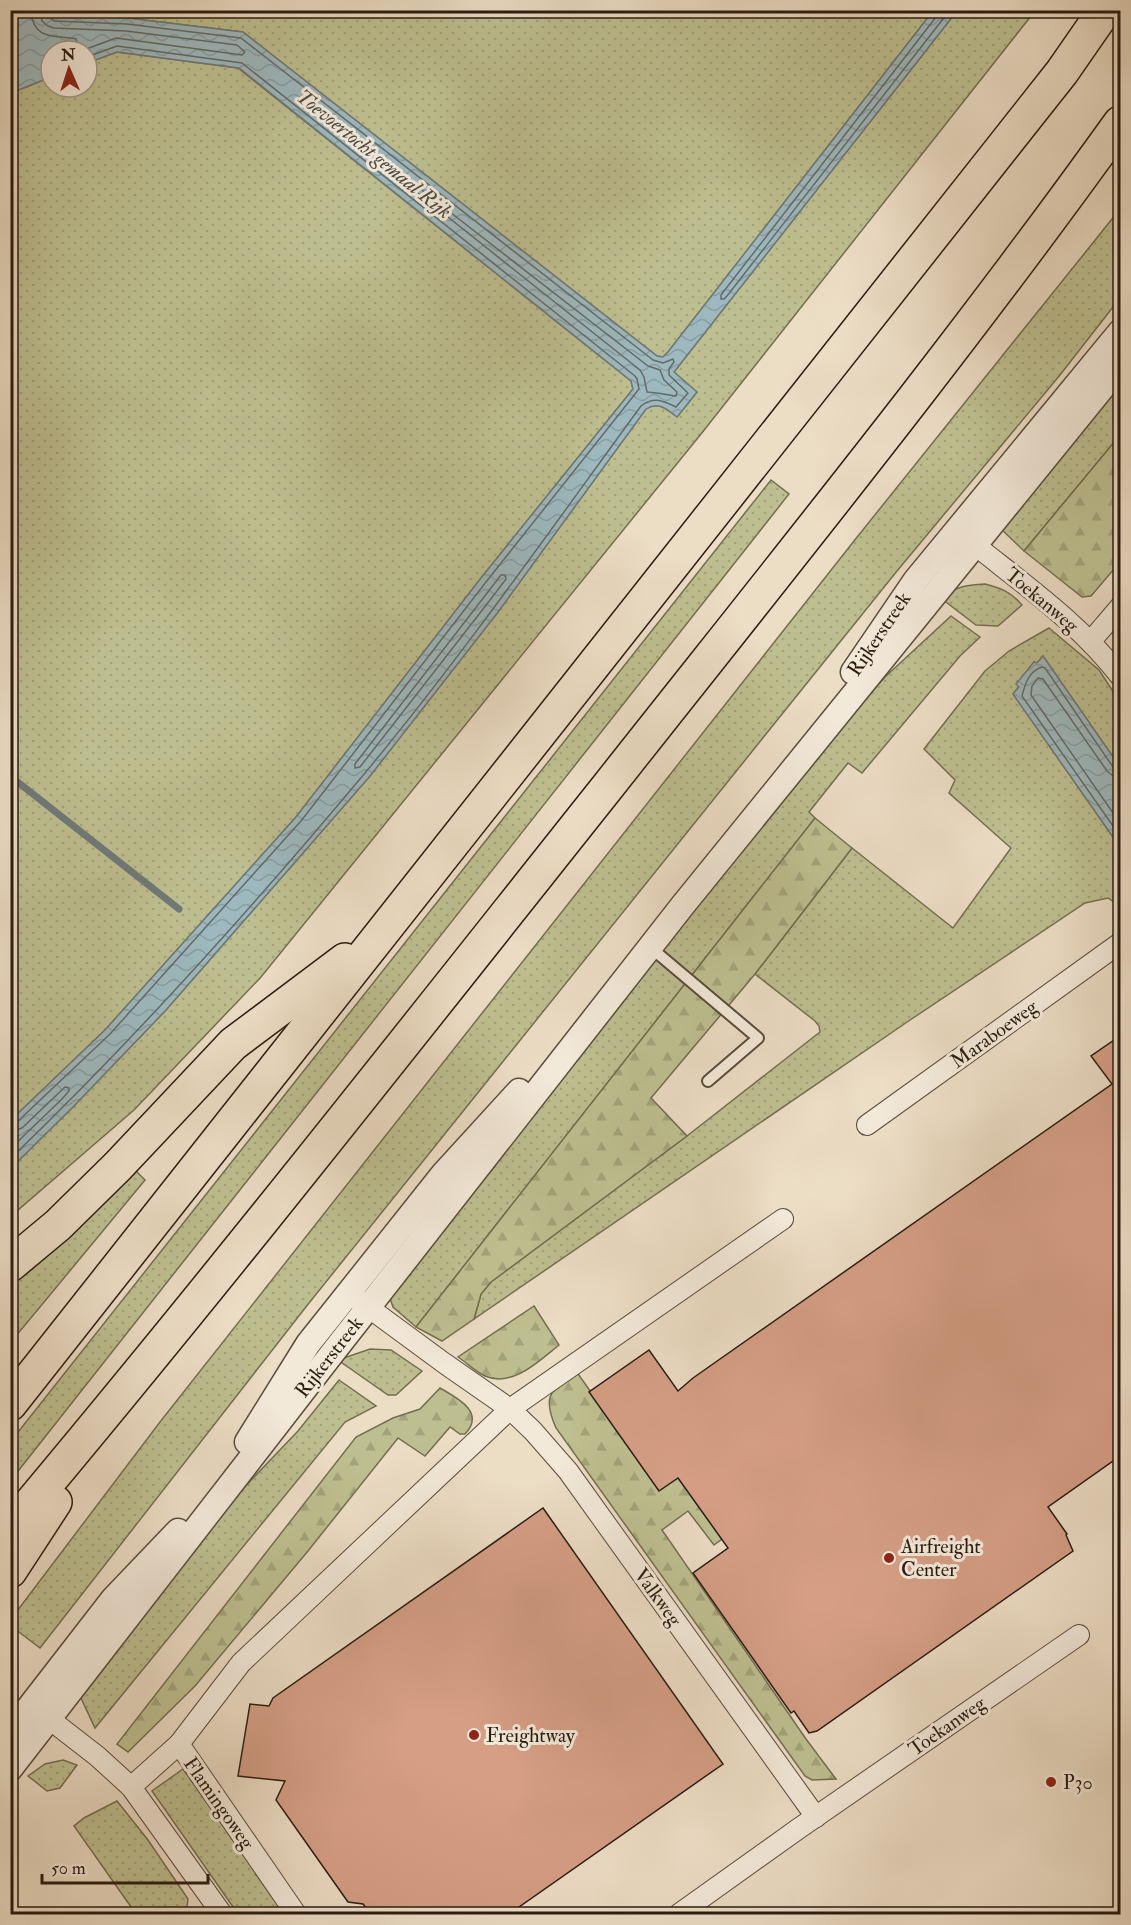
<svg xmlns="http://www.w3.org/2000/svg" width="1131" height="1925" font-family="'IM FELL Double Pica',serif">
	<style>
		.grass { fill: url(#grass-dots); stroke: #746e50; stroke-width: 1.5 }
		.forest { fill: url(#forest-firs); stroke: #746e50; stroke-width: 1.5 }
		.water { fill: url(#water-waves); stroke: #6f7a79; stroke-width: 1.5 }
		.lines { fill: none; stroke-linecap: round; stroke-linejoin: round }
		.shore { stroke: #636a68; stroke-width: 1.5 }
		.stream { stroke: #6f7a79; stroke-width: 7 }
		.building { fill: #d59e85; stroke: #291c10; stroke-width: 1.5 }
		.service-casing { stroke: #5a4c3d; stroke-width: 14 }
		.minor-casing { stroke: #5a4c3d; stroke-width: 22 }
		.tertiary-casing { stroke: #5a4c3d; stroke-width: 27 }
		.motorway-casing { stroke: #291c10; stroke-width: 36 }
		.service { stroke: #f3e9d9; stroke-width: 10 }
		.minor { stroke: #f3e9d9; stroke-width: 20 }
		.tertiary { stroke: #f3e9d9; stroke-width: 24 }
		.motorway { stroke: #ecddc5; stroke-width: 33 }
		.poi-dot { fill: #8f2418; stroke: #f3e9d9; stroke-width: 2 }
		.labels { text-anchor: middle; dominant-baseline: central; stroke-width: 6; stroke-linejoin: round; paint-order: stroke }
		.street-label { font-size: 20px; fill: #291c10; stroke: #f3e9d9 }
		.poi-label { font-size: 20px; fill: #291c10; stroke: #f3e9d9; text-anchor: start }
		.water-label { font-size: 21px; font-style: italic; fill: #4c4b45; stroke: #f3e9d9 }
	</style>
	<defs>
		<pattern id="grass-dots" width="8" height="8" patternUnits="userSpaceOnUse" patternTransform="scale(1.5)"><rect width="8" height="8" fill="#bebf90"/><path d="M2 2h.1M6 6h.1" fill="none" stroke="#a3a47b" stroke-width="1.8" stroke-linecap="round"/></pattern>
		<pattern id="forest-firs" width="22" height="20" patternUnits="userSpaceOnUse" patternTransform="scale(1.5)"><rect width="22" height="20" fill="#bebf90"/><path d="M5 1l3.5 6h-7zM16 11l3.5 6h-7z" fill="#a3a47b"/></pattern>
		<pattern id="water-waves" width="16" height="10" patternUnits="userSpaceOnUse" patternTransform="scale(1.5)"><rect width="16" height="10" fill="#9db9bf"/><path d="M0 5q4-4 8 0t8 0" fill="none" stroke="#879ea3"/></pattern>
	</defs>
	<rect width="100%" height="100%" fill="#ecddc5"/>
	<filter id="stains"><feTurbulence type="fractalNoise" baseFrequency=".00333" numOctaves="4"/><feColorMatrix values="0 0 0 0 .2 0 0 0 0 .09 0 0 0 0 .02 0 0 0 .5 -.17"/></filter>
	<radialGradient id="worn" r=".72"><stop offset=".6" stop-color="#630" stop-opacity="0"/><stop offset="1" stop-color="#630" stop-opacity=".3"/></radialGradient>
	<g class="grass">
		<polygon points="51,11 933,11 668,352 663,357 657,356 243,32 127,18 55,15"/>
		<path d="M957,11h78l-334,423 -440,543 -127,133 -123,106v-48l61,-60 94,-98 204,-234 128,-164 148,-203c12,-8 21,0 31,8l20,-25 -23,-20z"/>
		<polygon points="117,52 238,68 631,381 633,389 481,578 296,817 105,1030 11,1120 11,93 51,77 51,87 87,87 87,63"/>
		<polygon points="1120,209 1120,298 1060,375 897,571 309,1303 40,1648 11,1626 11,1619 160,1422 854,541"/>
		<polygon points="1120,385 1120,435 1024,551 997,525"/>
		<polygon points="771,480 789,494 11,1480 11,1441"/>
		<path d="M985,584c16,4 26,8 37,21l-24,21 -22,-1 -34,-26c14,-13 24,-14 43,-15z"/>
		<polygon points="951,616 980,637 960,656 862,773 848,763 809,812 815,818 416,1327 393,1307 390,1298 772,802 885,677"/>
		<polygon points="1049,628 1099,670 1120,702 1120,767 1043,656 1037,663 1034,662 1017,684 1019,686 1013,694 1120,847 1120,906 1108,898 1085,903 913,1018 474,1319 481,1294 491,1282 687,1136 820,1032 819,1026 815,1021 755,974 852,848 953,928 1011,848 949,793 955,780 924,749 985,671 1009,651"/>
		<polygon points="135,1170 145,1180 11,1342 11,1279"/>
		<polygon points="370,1349 391,1350 422,1371 396,1395 388,1395 338,1360"/>
		<polygon points="339,1380 376,1406 345,1422 95,1728 81,1698 235,1497 298,1431"/>
		<polygon points="63,1760 77,1765 60,1788 47,1791 28,1776 45,1764"/>
		<polygon points="183,1769 285,1914 238,1914 152,1791"/>
		<polygon points="117,1801 148,1840 188,1899 186,1914 136,1914 74,1826 84,1818"/>
	</g>
	<g class="forest">
		<polygon points="1120,435 1120,562 1091,596 1082,597 1024,551"/>
		<polygon points="815,818 852,848 755,974 651,1098 687,1136 491,1282 481,1294 474,1319 442,1341 416,1327"/>
		<path d="M534,1306l25,39c-19,15 -46,43 -74,31 -9,-4 -18,-13 -27,-19z"/>
		<path d="M576,1371l79,112 19,-12 48,68 -8,6 -26,-34 -26,19 144,209 30,40 -24,1 -7,-4 -249,-348c-15,-34 -4,-37 20,-57z"/>
		<path d="M440,1388c17,10 46,24 25,46h-5l-10,-7 -25,29 -27,-18 -90,113 -113,135 -67,66 -11,-8 239,-307 37,-19 27,-9z"/>
	</g>
	<g class="water">
		<path d="M11,10l40,1 4,4 72,3 116,14 414,324 6,1 5,-5 265,-341h24l-283,361 23,20 -20,25c-10,-8 -19,-16 -31,-8l-148,203 -128,164 -204,234 -94,98 -61,60v-48l94,-90 191,-213 185,-239 152,-189 -2,-8 -392,-313 -122,-16 -30,11v-12h-36v26l-40,16z"/>
		<polygon points="1043,656 1120,767 1120,847 1013,694 1019,687 1016,684 1034,662 1037,663"/>
	</g>
	<g class="lines">
		<g class="shore">
			<path d="M31,10c1,31 25,25 45,29l1,4 -9,8"/>
			<polyline points="40,10 42,21 48,26 54,28 126,31 237,45 245,52 242,55 116,38 81,51"/>
			<polyline points="937,10 936,17 721,295 721,299 724,299 727,296 950,10"/>
			<path d="M410,181l238,185 12,4 4,10 13,12 -1,4c-2,0 -23,-4 -29,-4l-3,-15 -4,-7 -231,-184 -2,-3z"/>
			<polygon points="501,575 505,575 506,579 487,604 360,767 355,768 355,764"/>
			<path d="M1120,770l-7,-3 -68,-99 -3,-1c-13,4 -17,17 -20,29l98,140"/>
			<polyline points="1120,777 1113,776 1107,771 1043,679 1038,678 1032,686 1031,695 1120,823"/>
			<polyline points="10,1124 17,1122 110,1034 301,821 486,582 639,389 637,379 635,376 242,63 117,46 87,57"/>
			<polyline points="10,1132 22,1128 65,1087 69,1088 69,1091 62,1099 10,1149"/>
			<path d="M10,1159c126,-121 243,-252 355,-386 98,-118 186,-244 276,-367 13,-10 23,-5 35,1l12,-14 -19,-18v-6l5,-7 -1,-3 -10,4 -10,-3 -412,-322 -114,-14 -73,-3 -6,-5 -1,-6"/>
		</g>
		<polyline class="stream" points="10,776 179,909"/>
	</g>
	<g class="building">
		<polygon points="1120,1036 1120,1456 1048,1507 1067,1534 1066,1535 1073,1551 817,1731 809,1733 794,1711 791,1713 693,1573 728,1548 678,1478 659,1491 589,1392 649,1350 678,1391 693,1378 1112,1084 1091,1056"/>
		<polygon points="543,1508 723,1764 509,1914 371,1914 363,1904 348,1902 276,1800 285,1781 238,1776 250,1704 269,1706 273,1698"/>
	</g>
	<g class="lines">
		<defs>
			<polyline id="service" points="650,947 758,1038 708,1081"/>
			<g id="minor">
				<path d="M975,545c51,41 105,79 145,131"/>
				<polyline points="1091,641 1120,607"/>
				<polyline points="867,1125 1120,943"/>
				<polyline points="357,1299 444,1363 510,1409 533,1431 568,1471 816,1817"/>
				<polyline points="39,1711 97,1756 131,1787 222,1914"/>
				<polyline points="179,1744 241,1663 510,1409 783,1219"/>
				<polyline points="131,1787 179,1744 296,1914"/>
				<polyline points="679,1914 798,1829 1079,1635"/>
			</g>
			<g id="tertiary">
				<polyline points="853,672 915,581 1120,332"/>
				<polyline points="247,1442 308,1344 444,1173 519,1091"/>
				<polyline points="10,1732 113,1599 178,1531"/>
				<polyline points="10,1769 327,1360 683,905 1120,366"/>
			</g>
			<g id="motorway">
				<polyline points="10,1265 58,1225 118,1166 233,1044 345,960"/>
				<path d="M10,1404c351,-444 700,-890 1052,-1332l43,-62"/>
				<path d="M10,1528c205,-244 401,-494 599,-743 173,-219 349,-436 511,-662"/>
				<polyline points="10,1571 55,1502"/>
			</g>
		</defs>
		<use href="#service" class="service-casing"/>
		<use href="#minor" class="minor-casing"/>
		<use href="#tertiary" class="tertiary-casing"/>
		<use href="#motorway" class="motorway-casing"/>
		<use href="#service" class="service"/>
		<use href="#minor" class="minor"/>
		<use href="#tertiary" class="tertiary"/>
		<use href="#motorway" class="motorway"/>
	</g>
	<g class="poi-dot">
		<circle cx="889" cy="1558" r="6"/>
		<circle cx="474" cy="1735" r="6"/>
		<circle cx="1051" cy="1782" r="6"/>
	</g>
	<g class="labels">
		<g class="street-label">
			<text transform="translate(1042 600) rotate(40)">Toekanweg</text>
			<text transform="translate(879 634) rotate(-56)">Rijkerstreek</text>
			<text transform="translate(994 1034) rotate(-36)">Maraboeweg</text>
			<text transform="translate(329 1357) rotate(-52)">Rijkerstreek</text>
			<text transform="translate(658 1597) rotate(54)">Valkweg</text>
			<text transform="translate(947 1726) rotate(-35)">Toekanweg</text>
			<text transform="translate(219 1803) rotate(55)">Flamingoweg</text>
		</g>
		<g class="poi-label">
			<text x="901" y="1546">Airfreight<tspan x="901" dy="23">Center</tspan></text>
			<text x="486" y="1735">Freightway</text>
			<text x="1063" y="1782">P30</text>
		</g>
		<g class="water-label">
			<text transform="translate(374 154) rotate(39)">Toevoertocht gemaal Rijk</text>
		</g>
	</g>
	<rect width="1131" height="1925" fill="none" stroke="#ecddc5" stroke-width="36"/>
	<rect x="12" y="12" width="1107" height="1901" fill="none" stroke="#291c10" stroke-width="3"/>
	<rect x="18" y="18" width="1095" height="1889" fill="none" stroke="#291c10" stroke-width="1.5"/>
	<g transform="translate(69 69) rotate(357)"><circle r="28" fill="#f3e9d9" stroke="#a29789" stroke-width="1.5"/>
	<path d="M0-4.5L10 22L0 15L-10 22Z" fill="#8f2418"/>
	<text y="-9" font-size="16" font-weight="bold" text-anchor="middle" fill="#291c10">N</text>
	</g>
	<path d="M42 1874v9h166v-9" fill="none" stroke="#291c10" stroke-width="3"/>
	<text x="51" y="1874" font-size="18" fill="#291c10" stroke="#f3e9d9" stroke-width="4.5" paint-order="stroke">50 m</text>
	<rect width="100%" height="100%" filter="url(#stains)"/>
	<rect width="100%" height="100%" fill="url(#worn)"/>
</svg>
